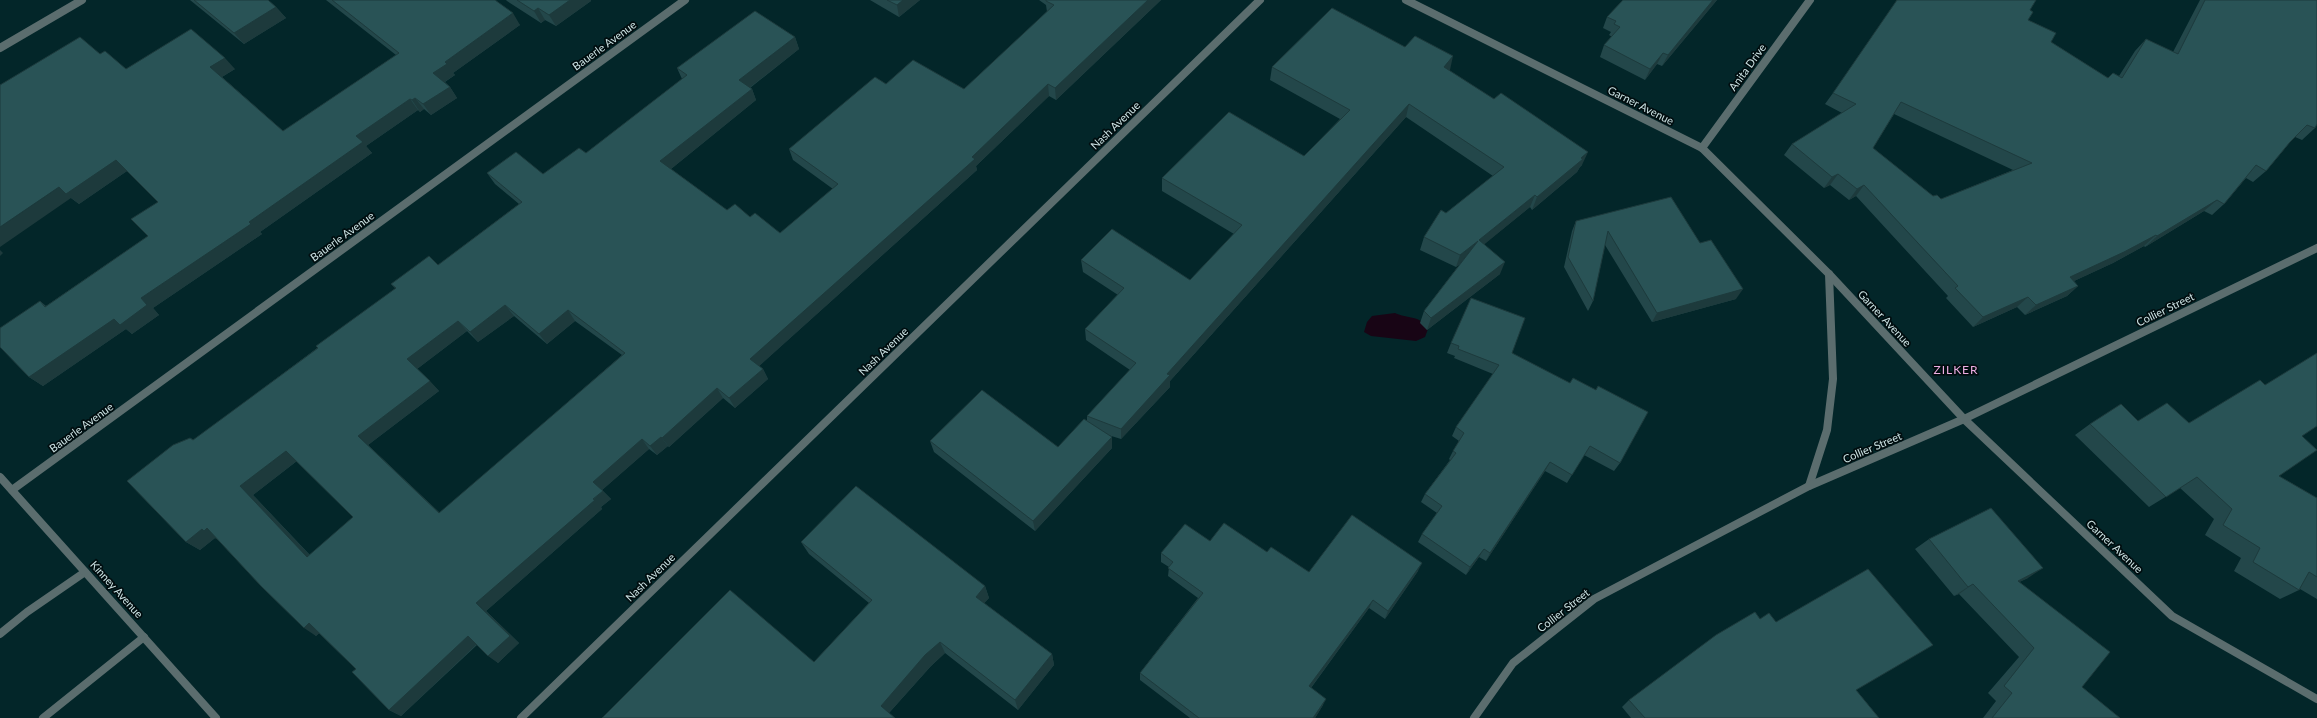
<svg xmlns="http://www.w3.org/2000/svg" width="2317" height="718" font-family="Lato,sans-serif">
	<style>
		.water { fill: #180515 }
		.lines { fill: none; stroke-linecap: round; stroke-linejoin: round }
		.service { stroke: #5b6d6e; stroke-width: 8 }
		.minor { stroke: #5b6d6e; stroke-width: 8 }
		.tertiary { stroke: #5b6d6e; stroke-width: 8 }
		.wall { fill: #23474a; fill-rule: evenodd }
		.shaded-wall { fill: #1d3a3c }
		.building { fill: #295356; stroke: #1d3a3c; fill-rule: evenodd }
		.labels { text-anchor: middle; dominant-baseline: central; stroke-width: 3.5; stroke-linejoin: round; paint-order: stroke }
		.street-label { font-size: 11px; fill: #cce3e4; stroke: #000d0f }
		.neighbourhood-label { font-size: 12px; letter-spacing: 1px; fill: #ecade2; stroke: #000d0f }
	</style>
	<rect width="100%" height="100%" fill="#032629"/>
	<path class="water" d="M1395,313c12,6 26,2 33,16l-3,8 -9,4 -45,-5 -7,-4 3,-10 5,-6z"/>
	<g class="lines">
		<g class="service">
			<polyline points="1809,486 1827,430 1833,379 1829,274"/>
			<polyline points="0,634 27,612 85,572"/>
			<polyline points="43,718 144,637"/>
		</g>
		<g class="minor">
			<polyline points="1406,0 1702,148 1829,274 1964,419 2172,616 2317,699"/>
			<polyline points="1702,148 1810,0"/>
			<polyline points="12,490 685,0"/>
			<polyline points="521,718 1260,0"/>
		</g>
		<g class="tertiary">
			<polyline points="0,48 82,0"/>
			<polyline points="0,477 216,718"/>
			<polyline points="1474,718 1513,663 1594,599 1809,486 1964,419 2317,248"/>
		</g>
	</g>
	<g class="wall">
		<polygon points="190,0 268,0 276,7 286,18 244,44"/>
		<polygon points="326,0 495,0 520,25 453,73 455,75 445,82 450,87 457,98 431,115 424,109 420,112 418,110 366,146 372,153 260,232 262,234 153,308 159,315 132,334 126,329 43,386 29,377 40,301 46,306 148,236 158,202 127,171 79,204 71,198 100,54 126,69 235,69 222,77 283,131 396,55"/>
		<polygon points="506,0 591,0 591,1 556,26 545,20 541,23 507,1"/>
		<polygon points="870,0 920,0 899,17"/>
		<path d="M1039,0h122l-105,100 -7,-4 -73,70 1,4 -218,196 4,3 5,10 -33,29 -12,-10 -54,49 -1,-1 -11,9 -8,-6 -47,41 9,9 -10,8 1,2 -116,102 33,32 -21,20 -21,-18 -76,71 -12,-6 -33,-41 -37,-36 -3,3 -99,-97 -2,-1 -15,12 -14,-8 4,-104 4,2 202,-151 -5,-5 47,-19 81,-61 -24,-20 -8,-11 56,1 43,-21 96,-74 -5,-11 118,-31 4,12 -49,39 2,1 4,11 -85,69 56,41 23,7 30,16 53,-44 -40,-29 -4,-11 97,-65 78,5 83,-77 -1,-7zM514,316l33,28 28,-23 47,34 -182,158 -72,-68 71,-54 -22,-22 50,-38 11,11zM297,461l56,56 -43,38 -57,-60z"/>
		<polygon points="1623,0 1717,0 1662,66 1657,64 1645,80 1600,57 1604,45 1612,37 1609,35 1611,32 1603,28 1607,17"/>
		<path d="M2200,0h117l-2,128 -13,12 -7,-3 -5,5 -24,29 -13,11 -7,-4 -22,26 -12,11 -8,-4 -59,36 -1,-1 -31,17 -39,18 4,5 -11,10 -42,19 -8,-8 -44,20 -27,-29 2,-2 -92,-100 -7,4 -19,-15 -6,3 -40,-33 8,-11 50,-31 -17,-9 8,-11 197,-83 -2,10 23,22 57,36 5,-5 6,3 16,-25 11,-12 27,13zM1894,114l119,56 -72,29 -8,-3 -60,-48z"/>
		<polygon points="1405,47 1450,70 1449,71 1582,165 1580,167 1577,172 1532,210 1530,207 1484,244 1500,274 1427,330 1420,323 1424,311 1460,264 1456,267 1420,250 1424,237 1446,213 1493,176 1406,117 1170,381 1170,387 1121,439 1108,435 1112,448 1035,531 934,452 930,441 1058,447 1087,420 1087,416 1130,370 1086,340 1085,329 1118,295 1083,272 1081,260 1190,280 1234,234 1162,191 1162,178 1304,156 1340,119 1270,80 1272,67"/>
		<polygon points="1576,221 1700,243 1736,299 1652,322 1605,245 1593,301 1588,311 1564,267 1572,231"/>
		<polygon points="1451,343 1512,353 1620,463 1614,471 1584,455 1567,483 1545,471 1486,561 1479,557 1466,575 1418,542 1422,534 1437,513 1421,502 1425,494 1450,460 1449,459 1453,451 1459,441 1452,436 1456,427 1493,374 1454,358 1455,356 1447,353"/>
		<polygon points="2265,385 2302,436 2279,476 2317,498 2317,599 2300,589 2299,590 2280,599 2234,571 2241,558 2205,535 2214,519 2180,488 2149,507 2075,435 2090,424 2138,421 2189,423"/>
		<polygon points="1929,539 2028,578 2019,582 2082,687 2120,718 1983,718 1996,701 1988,693 2019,657 1959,594 1954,596 1915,549"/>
		<polygon points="1210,541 1267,552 1309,572 1418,571 1385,619 1369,608 1311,688 1323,705 1315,718 1190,718 1140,680 1140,673 1198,598 1168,576 1169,567 1161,562 1161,553"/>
		<polygon points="801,542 985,586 989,598 984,603 1052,654 1054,665 1018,710 945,653 931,666 889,713 814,662 869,603 809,554"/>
		<polygon points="1760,619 1776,622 1856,690 1879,718 1631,718 1622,707 1629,700"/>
	</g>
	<g class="shaded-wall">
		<polygon points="570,0 591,0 591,1 556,26 549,15"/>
		<polygon points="903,0 920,0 899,17 897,5"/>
		<polygon points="1148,0 1161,0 1056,100 1055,88"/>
		<polygon points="1713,0 1717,0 1662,66 1668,55"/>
		<polygon points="276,7 286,18 244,44 234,33"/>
		<polygon points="538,8 545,20 541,23 534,11"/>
		<polygon points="513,13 520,25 453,73 455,75 441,84 433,73 445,62"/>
		<polygon points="795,37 799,49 744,92 739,80"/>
		<polygon points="1663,53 1657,64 1645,80 1650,69"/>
		<polygon points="1453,56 1450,70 1440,81 1444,67"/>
		<polygon points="225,58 235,69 220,78 210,67"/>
		<polygon points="1048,84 1049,96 976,166 977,170 756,369 750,359 972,157"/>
		<polygon points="450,87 457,98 431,115 423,104"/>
		<polygon points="752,89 756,100 666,173 660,161"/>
		<polygon points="415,98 424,109 420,112 412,100"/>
		<polygon points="410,99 418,110 366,146 372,153 260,232 262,234 153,308 159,315 132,334 126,329 43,386 29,377 141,298 356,136"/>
		<polygon points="1409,104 1406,117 1170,381 1170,387 1121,439 1121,429 1167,374"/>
		<polygon points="1588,152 1582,165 1580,167 1577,172 1532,210 1537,197"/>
		<polygon points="116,160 127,171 79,204 71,198 0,247 0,227 59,187"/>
		<polygon points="1838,174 1830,185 1824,188 1832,177"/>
		<polygon points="1864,185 1856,196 1849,200 1857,189"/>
		<polygon points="1535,195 1530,207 1475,252 1479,240"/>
		<polygon points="2217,200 2204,211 2145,247 2157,236"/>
		<polygon points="2156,235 2144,246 2113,263 2059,288 2070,277"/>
		<polygon points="1478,241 1473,253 1456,267 1460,255"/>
		<polygon points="0,250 3,253 0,256"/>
		<polygon points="1505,262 1500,274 1427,330 1431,318"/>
		<polygon points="2078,286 2067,296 2025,315 2036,305"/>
		<polygon points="1743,289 1736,299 1652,322 1657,313"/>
		<polygon points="2028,297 2017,307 1973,327 1983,317"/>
		<polygon points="505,305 514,316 478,342 470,332"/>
		<polygon points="568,310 575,321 547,344 539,334"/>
		<polygon points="458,321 467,331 417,369 407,359"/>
		<polygon points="763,369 768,379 735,408 729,398"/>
		<polygon points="430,381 439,391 368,445 449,522 439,513 358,436"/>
		<polygon points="717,388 723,398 669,447 662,438"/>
		<polygon points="661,437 668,446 657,455 650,446"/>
		<polygon points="1112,437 1112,448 1035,531 1033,521"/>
		<polygon points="642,439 649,449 601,491 593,482"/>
		<polygon points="286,451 298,460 253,495 319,565 307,557 240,486"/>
		<polygon points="1550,462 1545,471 1486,561 1490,553"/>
		<polygon points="603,491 611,499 601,507 602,509 486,611 519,643 498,663 488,656 476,603"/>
		<polygon points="207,528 217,539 215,538 200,550 186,542 202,529"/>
		<polygon points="1484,549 1479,557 1466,575 1470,567"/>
		<polygon points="1422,563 1418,571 1385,619 1388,611"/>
		<polygon points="2043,568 2028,578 2003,590 2018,581"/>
		<polygon points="1973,584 1959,594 1954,596 1968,587"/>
		<polygon points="985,586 989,598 980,608 976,597"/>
		<polygon points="1373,600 1369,608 1307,693 1309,686"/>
		<polygon points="309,623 322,631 316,636 304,628"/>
		<polygon points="468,636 478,643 401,716 389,710"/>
		<polygon points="940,642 945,653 931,666 887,715 881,706 925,655"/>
		<polygon points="1052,654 1054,665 1018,710 1015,700"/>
		<polygon points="1326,699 1323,705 1315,718 1313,718"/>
	</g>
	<g class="building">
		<polygon points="194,0 268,0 276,7 234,33"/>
		<polygon points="332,0 495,0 513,13 445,62 447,64 433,73 450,87 423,104 415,98 412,100 410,99 356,136 363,142 249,222 251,224 141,298 147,305 120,325 114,319 29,377 0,347 0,328 40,301 45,307 148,236 131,219 158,202 116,160 66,194 59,187 0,227 0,85 80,37 100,54 105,51 126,69 191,29 225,58 210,67 283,131 399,53"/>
		<polygon points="517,0 570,0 549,15 538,8 534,11"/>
		<polygon points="887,0 903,0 897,5"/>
		<path d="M1046,0h102l-93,88 -7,-4 -76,73 3,2 -225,200 13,10 -34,29 -12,-10 -55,50 -1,-1 -11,9 -8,-7 -49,43 10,9 -10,8 2,1 -119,103 34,33 -22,20 -20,-20 -79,74 -37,-38 4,-3 -47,-46 -5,5 -43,-42 -54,-58 -3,3 -2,-2 -16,13 -59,-61 46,-36 17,-7 3,2 125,-92 -2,-2 80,-58 -5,-4 38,-28 9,9 84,-63 -35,-29 29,-21 27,22 36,-26 7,5 101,-78 -10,-7 78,-57 40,26 -56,43 13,9 -92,72 67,49 8,-6 15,13 5,-4 25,20 58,-49 -49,-35 86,-72 11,7 27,-24 51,29 90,-84 -8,-4zM505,305l34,29 29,-24 57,43 -186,160 -81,-77 72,-55 -23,-22 51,-38 12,11zM286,451l67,66 -46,40 -67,-71z"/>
		<polygon points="1623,0 1713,0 1668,55 1663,53 1650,69 1604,45 1620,27 1614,24 1616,21 1607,17"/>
		<path d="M1897,0h139l-6,10 3,2 -5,8 28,13 -5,9 57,36 5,-5 9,5 24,-39 32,15 27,-54h112v124l-2,4 -8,-3 -17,17 -24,29 -10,-6 -32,39 -7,-4 -60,36 -1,-1 -32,17 -54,25 8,9 -42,19 -8,-8 -45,20 -28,-29 3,-2 -94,-101 -7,4 -19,-15 -6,3 -40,-33 64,-40 -23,-11zM1901,102l131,61 -91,36 -4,-4 -4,1 -60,-48z"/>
		<polygon points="1332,8 1405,47 1415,36 1453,56 1444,67 1494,99 1501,93 1588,152 1581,158 1583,159 1537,197 1535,195 1479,240 1505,262 1431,318 1424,311 1478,241 1460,255 1424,237 1441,210 1446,213 1504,167 1409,104 1167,374 1170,375 1121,429 1087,416 1136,363 1085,329 1124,288 1081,260 1112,229 1190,280 1242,225 1162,178 1229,112 1304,156 1350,110 1272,67"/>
		<polygon points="1671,197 1700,243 1711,240 1743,289 1657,313 1608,231 1593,301 1568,257 1576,221"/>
		<polygon points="1471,298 1525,318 1512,353 1570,383 1573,378 1596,390 1598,386 1648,412 1620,463 1590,446 1572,475 1550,462 1490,553 1484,549 1470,567 1422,534 1442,506 1425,494 1456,453 1453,451 1464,433 1456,427 1499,365 1458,349 1459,346 1451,343"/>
		<polygon points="2317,353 2317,426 2302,436 2317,450 2279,476 2317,498 2317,577 2309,572 2299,590 2253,562 2260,548 2223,525 2232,509 2197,477 2166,497 2090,424 2121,404 2138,421 2167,403 2189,423 2260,380 2265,385"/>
		<polygon points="982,390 1058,447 1084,419 1112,437 1033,521 930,441"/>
		<polygon points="856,486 985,586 976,597 1052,654 1015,700 940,642 925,655 881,706 895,718 602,718 730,590 814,662 872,600 801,542"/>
		<polygon points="1991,508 2043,568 2018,581 2110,652 2082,687 2120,718 1992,718 2012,693 2004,686 2034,648 1973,584 1968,587 1929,539"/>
		<polygon points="1352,515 1422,563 1388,611 1373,600 1309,686 1326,699 1313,718 1199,718 1140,673 1203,593 1168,568 1173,562 1161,553 1185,524 1210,541 1224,523 1267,552 1271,547 1309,572"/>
		<polygon points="1868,569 1933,645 1856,690 1879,718 1645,718 1629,700 1716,635 1755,612 1760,619 1769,613 1776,622"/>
	</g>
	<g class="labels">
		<g class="street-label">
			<text transform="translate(604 45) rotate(-36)">Bauerle Avenue</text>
			<text transform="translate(1747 67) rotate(-54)">Anita Drive</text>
			<text transform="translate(1641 105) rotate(27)">Garner Avenue</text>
			<text transform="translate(1115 125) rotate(-44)">Nash Avenue</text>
			<text transform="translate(342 236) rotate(-36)">Bauerle Avenue</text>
			<text transform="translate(2165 309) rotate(-26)">Collier Street</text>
			<text transform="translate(1885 318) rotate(47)">Garner Avenue</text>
			<text transform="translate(883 351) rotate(-44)">Nash Avenue</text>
			<text transform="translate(81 427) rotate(-36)">Bauerle Avenue</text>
			<text transform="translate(1872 447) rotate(-23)">Collier Street</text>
			<text transform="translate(2115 546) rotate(43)">Garner Avenue</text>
			<text transform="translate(650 577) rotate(-44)">Nash Avenue</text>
			<text transform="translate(117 589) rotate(48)">Kinney Avenue</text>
			<text transform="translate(1563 610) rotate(-38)">Collier Street</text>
		</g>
		<g class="neighbourhood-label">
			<text x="1956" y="369">ZILKER</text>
		</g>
	</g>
</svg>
